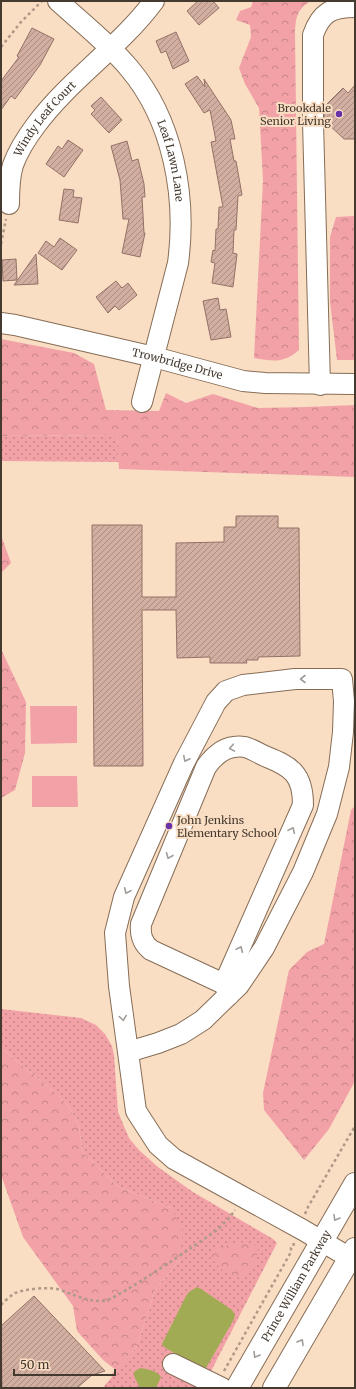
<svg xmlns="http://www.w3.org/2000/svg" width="356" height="1389" font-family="Merriweather,serif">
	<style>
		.grass { fill: url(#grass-dots) }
		.forest { fill: url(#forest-crowns) }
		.park { fill: #f2a2a7 }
		.water { fill: #a1ab53 }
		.building { fill: url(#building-hatch); stroke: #937166 }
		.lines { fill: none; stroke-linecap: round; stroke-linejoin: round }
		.minor-casing { stroke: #866d56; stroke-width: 22 }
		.highway-casing { stroke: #866d56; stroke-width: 24 }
		.path { stroke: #af9a87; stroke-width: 2.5; stroke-dasharray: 3 3; stroke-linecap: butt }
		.minor { stroke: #fff; stroke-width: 20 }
		.highway { stroke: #fff; stroke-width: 22 }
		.oneway { stroke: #a29c98 }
		.poi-dot { fill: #6832a9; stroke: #fadec4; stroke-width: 1.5 }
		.labels { text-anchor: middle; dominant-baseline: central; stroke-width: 4; stroke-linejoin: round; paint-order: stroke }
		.poi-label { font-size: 11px; fill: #453a30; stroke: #fadec4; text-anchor: end }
		.street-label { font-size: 11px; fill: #453a30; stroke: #fadec4 }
	</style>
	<defs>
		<pattern id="grass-dots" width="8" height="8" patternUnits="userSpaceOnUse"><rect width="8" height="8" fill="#f2a2a7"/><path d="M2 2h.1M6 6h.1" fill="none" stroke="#c68588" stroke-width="1.8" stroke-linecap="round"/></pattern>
		<pattern id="forest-crowns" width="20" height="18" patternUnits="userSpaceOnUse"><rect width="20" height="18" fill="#f2a2a7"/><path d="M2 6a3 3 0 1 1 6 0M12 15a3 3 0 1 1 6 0" fill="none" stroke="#c68588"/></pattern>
		<pattern id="building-hatch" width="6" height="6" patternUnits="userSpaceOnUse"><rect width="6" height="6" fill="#d2aea1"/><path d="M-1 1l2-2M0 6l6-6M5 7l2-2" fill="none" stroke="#ac8f84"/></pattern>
	</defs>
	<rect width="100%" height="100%" fill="#fadec4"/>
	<g class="grass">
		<polygon points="117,435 119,462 1,461 1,436"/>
		<polygon points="1,1009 81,1018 96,1025 105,1034 112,1046 114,1055 118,1112 129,1138 139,1150 158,1167 193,1192 273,1239 277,1243 208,1377 211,1388 106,1388 104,1386 112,1377 111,1375 136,1348 150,1307 155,1290 180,1260 171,1208 117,1186 82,1151 79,1125 69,1107 57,1094 1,1048"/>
	</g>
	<g class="forest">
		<path d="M253,1h58c-14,8 -15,16 -16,31l4,318c-16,14 -26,11 -45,8l9,-178 -4,-72 -14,-24 -6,-16 12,-31 -1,-12 -14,-5 4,-9 11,-4z"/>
		<polygon points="355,216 355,360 337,360 330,302 330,237 336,217"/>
		<polygon points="1,339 74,353 94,364 106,410 159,411 166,393 186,403 213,394 258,408 306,407 355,405 355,477 119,469 117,435 1,436"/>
		<polygon points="1,535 11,563 1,573"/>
		<polygon points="1,649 26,702 25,753 15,790 1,798"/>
		<polygon points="355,806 355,1081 329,1129 304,1160 264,1110 263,1093 289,970 307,952 324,944 351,810"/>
		<polygon points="1,1048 57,1094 69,1107 79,1125 82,1151 117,1186 171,1208 183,1230 180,1260 155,1290 150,1307 136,1348 116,1370 103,1360 77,1331 73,1306 23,1237 1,1175"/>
		<path d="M245,1242l9,3 4,5c-2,12 -6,22 -16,29l-19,-8 -15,-16c10,-9 24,-11 37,-13z"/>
	</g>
	<g class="park">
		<polygon points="30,706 77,706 77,743 31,744"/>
		<polygon points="32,776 77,776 78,807 32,807"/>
	</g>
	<g class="water">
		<polygon points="197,1287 201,1289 232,1310 235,1315 234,1319 206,1368 200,1368 164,1347 162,1344 186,1296 189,1292"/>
		<path d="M140,1368c8,1 17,3 21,9l-5,11h-16l-6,-12v-4z"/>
	</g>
	<g class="building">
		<polygon points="198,1 213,1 219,8 199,25 187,11"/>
		<polygon points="32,28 54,39 40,65 15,99 11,96 1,110 1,81 19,57 17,56"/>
		<polygon points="176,32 189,61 173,69 166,51 161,53 156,41"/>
		<polygon points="197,76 205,87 204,79 231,120 235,139 230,139 234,161 236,161 242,195 238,196 236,230 234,230 233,253 237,254 233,287 212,283 215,263 211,262 213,250 215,251 216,229 218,229 219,207 223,207 211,142 216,141 210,110 204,113 185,84"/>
		<polygon points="355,85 355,139 344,139 324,120 324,107 343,88 348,93"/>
		<polygon points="101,97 122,120 109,133 91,114 95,110 91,106"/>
		<polygon points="68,140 83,150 64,177 46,164 58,146 62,149"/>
		<polygon points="127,141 132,161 138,159 144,184 145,197 142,197 144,233 145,233 140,257 122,253 129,219 123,219 120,180 111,146"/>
		<polygon points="64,189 74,190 73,197 82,198 78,223 59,220"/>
		<polygon points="60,238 77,250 62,270 38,253 46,241 54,247"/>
		<polygon points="36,254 38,284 14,285"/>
		<polygon points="16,259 17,280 3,281 2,260"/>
		<polygon points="116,281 122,288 128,283 137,295 119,310 115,306 108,313 96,297"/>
		<polygon points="218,298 220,310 226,309 231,337 211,340 203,301"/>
		<polygon points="236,516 278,516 278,528 299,528 300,656 258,657 258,660 246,660 247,663 210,663 210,657 177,658 176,610 142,610 143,766 94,766 92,525 142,525 142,597 176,597 176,543 224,542 224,527 236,527"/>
		<polygon points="34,1296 105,1371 92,1375 77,1388 2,1388 1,1326"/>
	</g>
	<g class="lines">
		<defs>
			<g id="minor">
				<path id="s1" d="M58,1c24,22 50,42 71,67 44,52 58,128 49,195l-36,139"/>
				<path id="s2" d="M9,204c0,-13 0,-26 4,-39 5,-14 14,-28 23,-40 34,-46 84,-78 118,-124"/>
				<path id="s3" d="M1,323l14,2 139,32 89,24 22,2 90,1"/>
				<path d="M320,385l-7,-263v-87c8,-23 19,-28 42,-28"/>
				<path d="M224,984l79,-179c0,-11 -2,-24 -9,-32 -7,-8 -17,-12 -27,-16 -7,-3 -15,-8 -22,-10 -18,-3 -30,7 -39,20l-65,157c-1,11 1,19 10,26l73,34 5,11"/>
				<polyline points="128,1052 158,1043 181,1034 203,1020 239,985 264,948 303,872 327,814 339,767 343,732 344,701 342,679 295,679 243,685 226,691 216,702 184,763 124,897 115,933 119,986 136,1111 158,1145 174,1159 303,1230 355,1261"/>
				<polyline points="173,1364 222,1388"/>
			</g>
			<g id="highway">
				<path id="s4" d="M237,1388l118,-204"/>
				<polyline points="274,1388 355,1249"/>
			</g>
		</defs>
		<use href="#minor" class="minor-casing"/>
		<use href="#highway" class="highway-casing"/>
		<g class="path">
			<polyline points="1,47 21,22 42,1"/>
			<polyline points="1,244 6,219"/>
			<polyline points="305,1214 308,1207 355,1126"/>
			<path d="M1,1305c4,-4 9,-9 14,-12 10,-4 32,-6 42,-4 17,5 29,13 47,12 10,0 99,-61 113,-71 7,-6 13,-13 18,-20"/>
			<polyline points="224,1371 291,1252 291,1248 293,1247 294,1243"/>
		</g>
		<use href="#minor" class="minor"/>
		<use href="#highway" class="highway"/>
	</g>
	<defs><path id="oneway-chevron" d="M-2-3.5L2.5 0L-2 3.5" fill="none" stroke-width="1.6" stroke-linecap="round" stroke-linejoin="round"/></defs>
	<g class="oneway">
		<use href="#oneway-chevron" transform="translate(303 679) rotate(-180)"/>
		<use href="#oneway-chevron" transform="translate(232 748) rotate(170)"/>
		<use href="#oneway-chevron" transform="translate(186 759) rotate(117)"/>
		<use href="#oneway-chevron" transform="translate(292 830) rotate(-66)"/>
		<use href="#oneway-chevron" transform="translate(169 856) rotate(112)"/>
		<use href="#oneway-chevron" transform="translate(127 891) rotate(114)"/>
		<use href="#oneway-chevron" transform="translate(240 949) rotate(-66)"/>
		<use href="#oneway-chevron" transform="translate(123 1018) rotate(82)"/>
		<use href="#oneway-chevron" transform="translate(336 1218) rotate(120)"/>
		<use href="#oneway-chevron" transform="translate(301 1342) rotate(-60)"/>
		<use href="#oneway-chevron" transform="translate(256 1355) rotate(121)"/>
	</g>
	<g class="poi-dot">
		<circle cx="339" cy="114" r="4"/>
		<circle cx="169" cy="826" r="4"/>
	</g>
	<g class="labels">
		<g class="poi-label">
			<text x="331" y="108">Brookdale<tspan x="331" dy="13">Senior Living</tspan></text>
			<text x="177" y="820" text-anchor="start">John Jenkins<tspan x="177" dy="13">Elementary School</tspan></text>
		</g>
		<g class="street-label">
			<text stroke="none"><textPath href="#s2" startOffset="96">Windy Leaf Court</textPath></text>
			<text stroke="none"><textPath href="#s1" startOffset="201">Leaf Lawn Lane</textPath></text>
			<text stroke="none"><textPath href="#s3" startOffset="181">Trowbridge Drive</textPath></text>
			<text stroke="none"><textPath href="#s4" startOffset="118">Prince William Parkway</textPath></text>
		</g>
	</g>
	<rect width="356" height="1389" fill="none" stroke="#453a30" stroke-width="4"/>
	<path d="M14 1369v6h101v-6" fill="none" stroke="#453a30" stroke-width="2"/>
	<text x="20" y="1369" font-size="12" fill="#453a30" stroke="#fadec4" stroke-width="3" paint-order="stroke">50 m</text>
</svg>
